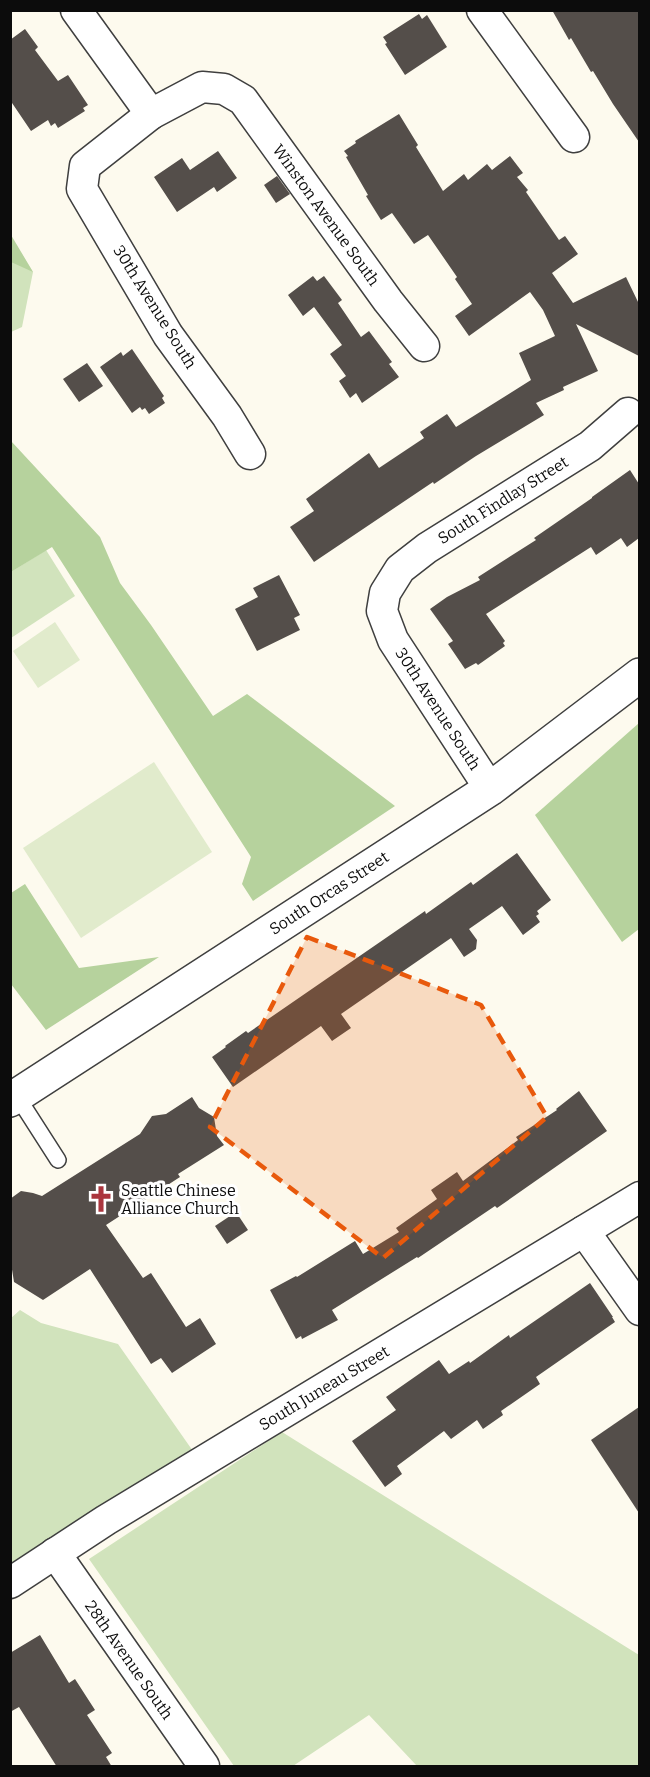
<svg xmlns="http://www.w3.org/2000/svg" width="650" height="1777" font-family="Bitter,serif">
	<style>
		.green { fill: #d1e3bc }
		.forest { fill: #b6d29d }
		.pitch { fill: #e1ebcc }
		.building { fill: #544e4a }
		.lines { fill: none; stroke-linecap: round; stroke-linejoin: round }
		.service-casing { stroke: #3f3f3f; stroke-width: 18 }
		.minor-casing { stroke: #3f3f3f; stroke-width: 33 }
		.tertiary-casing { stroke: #3f3f3f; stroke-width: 36 }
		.service { stroke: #fff; stroke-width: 15 }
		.minor { stroke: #fff; stroke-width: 30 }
		.tertiary { stroke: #fff; stroke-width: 33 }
		.marked { fill: #e8590c; fill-opacity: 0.2; stroke: #e8590c; stroke-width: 4.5; stroke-dasharray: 12 8; stroke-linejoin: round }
		.labels { text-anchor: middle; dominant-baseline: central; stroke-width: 6; stroke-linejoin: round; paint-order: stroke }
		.street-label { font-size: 16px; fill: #0c0c0c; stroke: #fff }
		.poi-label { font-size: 16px; fill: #0c0c0c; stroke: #fff; text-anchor: start }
	</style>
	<rect width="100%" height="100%" fill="#fdfaee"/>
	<g class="green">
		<polygon points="10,235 33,272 22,327 11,332"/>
		<polygon points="46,550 75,596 11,638 11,572"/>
		<polygon points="20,1310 41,1323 118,1344 195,1454 16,1566 10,1562 10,1319"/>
		<polygon points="282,1432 639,1655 639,1766 417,1766 369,1715 293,1766 234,1766 89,1559"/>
	</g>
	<g class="forest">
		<polygon points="10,235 11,235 33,272 11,262"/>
		<polygon points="11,441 100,537 120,583 151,625 213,716 247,694 395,806 253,901 242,884 251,857 52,547 11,572"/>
		<polygon points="639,723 639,929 622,942 535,815"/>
		<polygon points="25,884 79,968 159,957 46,1030 11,984 11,893"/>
	</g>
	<g class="pitch">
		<polygon points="55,622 80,660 38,688 13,651"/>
		<polygon points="154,762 212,852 81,938 23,848"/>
	</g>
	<g class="building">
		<polygon points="552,10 639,10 639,142 613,104 593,71 591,72 571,38 569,40"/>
		<polygon points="419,14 422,19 427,15 447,47 405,75 385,44 387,43 383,37"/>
		<polygon points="25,29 38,47 35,50 58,81 68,75 88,105 83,108 85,111 58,128 55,123 51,126 48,120 31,131 10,100 10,40"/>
		<polygon points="399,114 418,145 416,147 443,191 464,174 468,180 487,164 492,170 510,156 523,173 517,177 528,190 526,192 559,240 565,236 578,254 552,273 573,303 626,277 639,304 639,356 576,324 598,371 563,387 564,390 536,403 544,415 476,456 434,484 433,482 314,562 290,527 314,511 306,499 369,453 379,468 424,438 420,432 447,414 456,427 531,380 519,353 555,336 543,310 530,292 469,336 455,316 472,304 455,279 457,277 428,235 414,244 392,213 381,220 366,196 368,195 346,157 348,156 344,151 356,143 355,141"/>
		<polygon points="218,151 237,178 217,192 214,187 177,212 154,177 182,158 190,170"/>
		<polygon points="277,176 290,194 276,203 264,185"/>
		<polygon points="313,276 317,281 324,276 342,300 338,303 361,337 369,331 392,362 389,364 399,377 362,403 356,393 350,398 339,381 346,376 330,354 342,345 314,307 303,316 288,295"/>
		<polygon points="132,349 164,396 162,398 165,403 149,414 145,408 142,410 140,407 132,413 100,367 121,352 123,356"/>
		<polygon points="87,363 103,386 79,402 63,379"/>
		<polygon points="630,470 639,484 639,538 627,547 621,538 596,555 591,547 486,614 505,641 503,643 505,646 478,665 476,663 465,669 448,644 453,641 430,609 447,597 480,580 478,577 536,540 534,538 592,498 592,497"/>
		<polygon points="279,575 300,615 294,618 300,630 257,651 235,609 258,597 253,588"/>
		<polygon points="517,853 551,900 537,911 539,914 536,916 540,922 523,935 502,906 469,929 477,940 476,949 464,957 451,938 341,1014 351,1028 332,1041 321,1026 233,1087 212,1057 226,1047 225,1046 246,1031 248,1033 425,911 426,914 471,882 473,885"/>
		<polygon points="579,1091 607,1131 497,1208 495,1206 418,1258 417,1257 332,1310 338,1320 302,1339 301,1336 296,1339 270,1290 296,1276 297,1277 355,1241 363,1254 399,1232 396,1228 437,1199 431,1190 457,1172 463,1181 518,1140 516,1137 557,1110 556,1109"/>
		<polygon points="192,1097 199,1108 214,1117 217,1136 224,1145 178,1174 180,1177 106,1225 143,1278 151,1273 186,1327 200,1318 216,1344 172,1373 161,1358 151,1364 90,1269 43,1300 14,1282 10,1257 10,1199 21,1191 33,1193 42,1196 140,1134 152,1116 166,1114"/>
		<polygon points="236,1212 248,1230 227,1244 215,1226"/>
		<polygon points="590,1283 613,1317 612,1317 615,1322 536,1377 540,1384 501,1411 503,1415 483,1429 477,1420 451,1439 444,1431 397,1466 402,1474 385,1487 352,1441 396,1410 386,1397 439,1360 449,1374 469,1361 470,1363 509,1335 510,1338"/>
		<polygon points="639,1407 639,1513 591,1440"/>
		<polygon points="40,1635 69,1683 75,1679 95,1710 87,1715 112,1753 106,1757 112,1767 57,1767 19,1707 10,1712 10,1653"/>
	</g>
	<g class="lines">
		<defs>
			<polyline id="service" points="17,1096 58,1160"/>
			<g id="minor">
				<polyline points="76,10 151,114"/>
				<polyline points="482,10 574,137"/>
				<polyline points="250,454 227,416 168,335 82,189 85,166 151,114 202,87 224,89 243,100 388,301 424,346"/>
				<polyline points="490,789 393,640 382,611 385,593 400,569 427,548 590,446 628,413"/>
				<polyline points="584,1231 640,1310"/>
				<polyline points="55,1553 204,1766"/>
				<polyline points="10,1583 106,1520 640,1197"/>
			</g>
			<polyline id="tertiary" points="10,1100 490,789 640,675"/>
		</defs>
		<use href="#service" class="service-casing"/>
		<use href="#minor" class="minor-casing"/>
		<use href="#tertiary" class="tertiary-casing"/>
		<use href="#service" class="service"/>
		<use href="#minor" class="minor"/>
		<use href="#tertiary" class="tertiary"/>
	</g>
	<path class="marked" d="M307,937l174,68 66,112 -164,141 -173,-131z"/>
	<defs>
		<symbol id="church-bare" viewBox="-9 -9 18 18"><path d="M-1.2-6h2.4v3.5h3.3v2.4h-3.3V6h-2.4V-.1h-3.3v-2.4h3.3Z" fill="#ab363e" stroke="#fff" stroke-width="2.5" paint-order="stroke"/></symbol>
	</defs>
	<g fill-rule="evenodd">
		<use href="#church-bare" x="82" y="1180" width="38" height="38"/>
	</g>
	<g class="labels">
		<g class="street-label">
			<text transform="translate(326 215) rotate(54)">Winston Avenue South</text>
			<text transform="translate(155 307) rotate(58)">30th Avenue South</text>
			<text transform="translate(503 500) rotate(-32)">South Findlay Street</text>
			<text transform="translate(438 709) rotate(57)">30th Avenue South</text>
			<text transform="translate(329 893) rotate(-33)">South Orcas Street</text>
			<text transform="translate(324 1388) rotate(-31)">South Juneau Street</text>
			<text transform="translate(129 1660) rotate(55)">28th Avenue South</text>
		</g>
		<g class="poi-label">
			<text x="121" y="1190">Seattle Chinese<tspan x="121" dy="18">Alliance Church</tspan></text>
		</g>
	</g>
	<rect width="650" height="1777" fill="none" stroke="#0c0c0c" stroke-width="24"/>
</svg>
